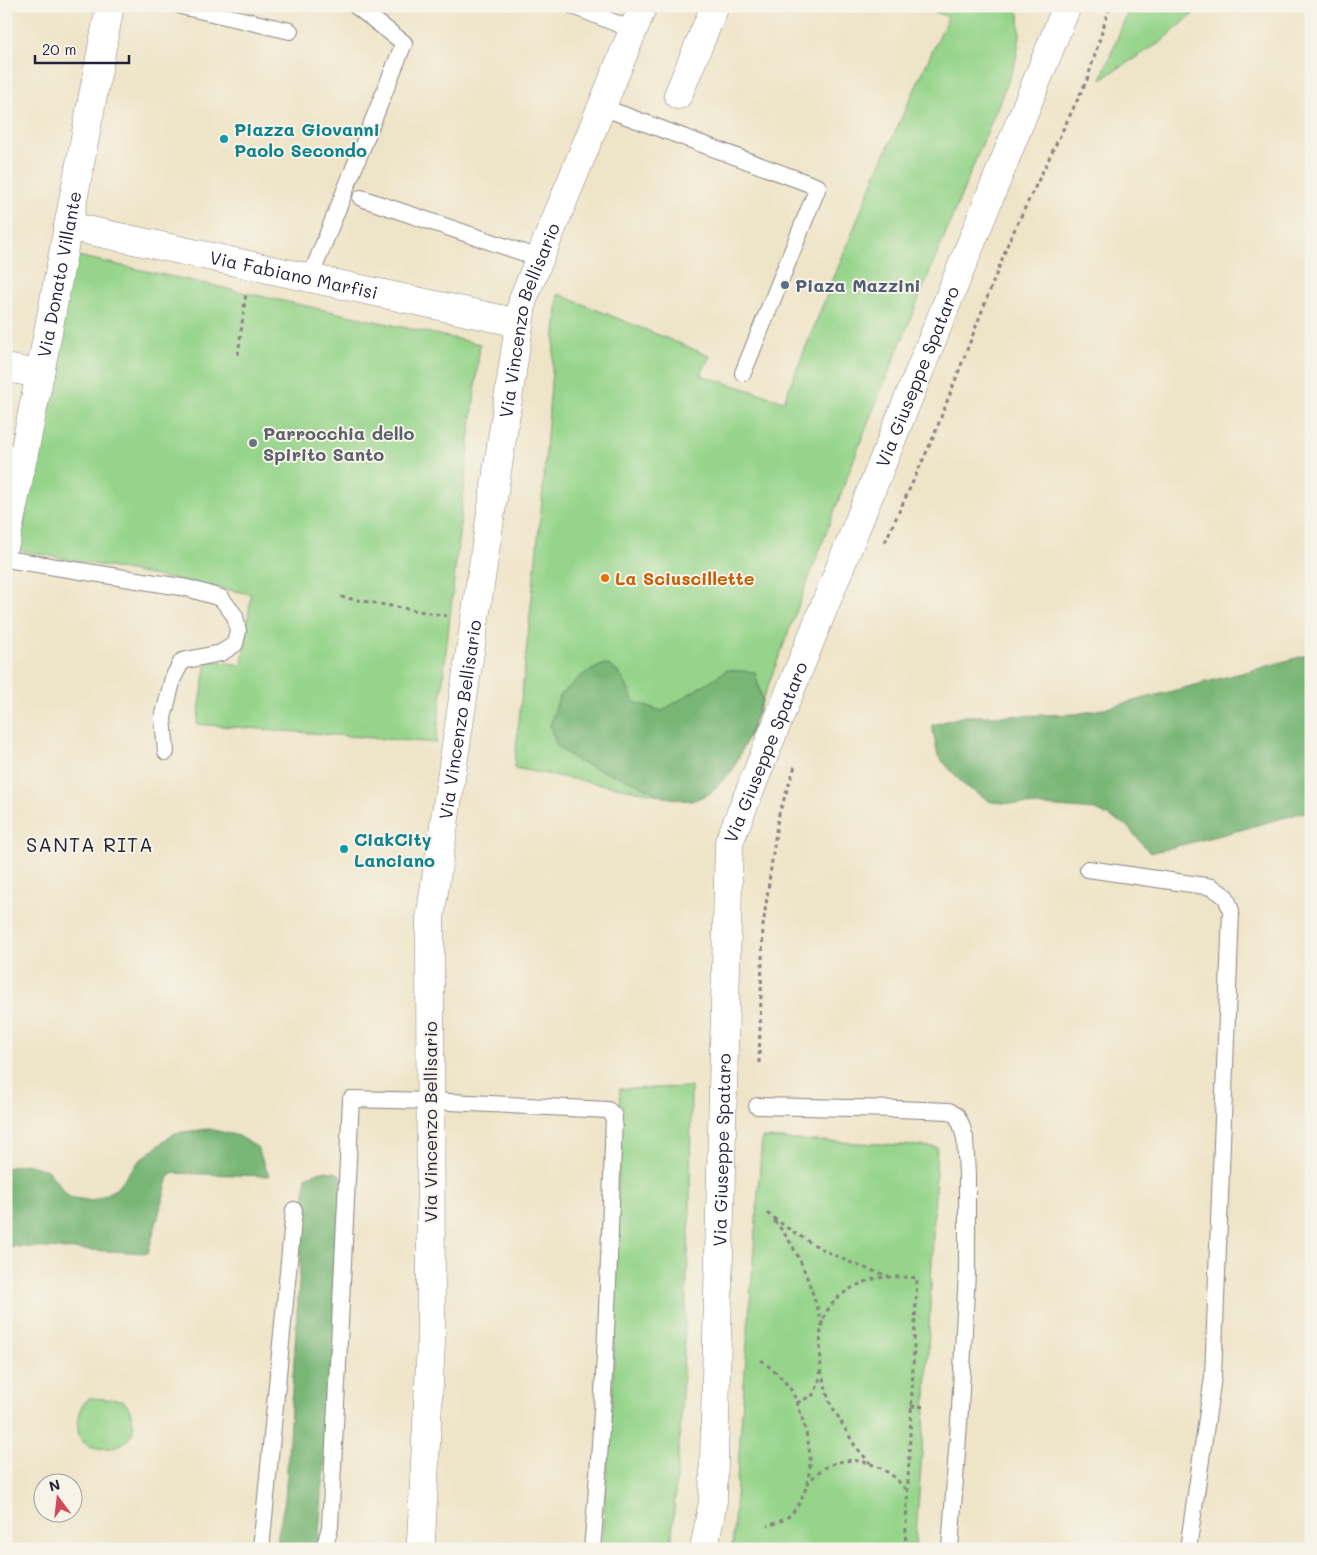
<svg xmlns="http://www.w3.org/2000/svg" width="1317" height="1555" font-family="Mali,sans-serif">
	<style>
		.green { fill: #95d48a; stroke: #5c7b62 }
		.forest { fill: #78b676; stroke: #4d6c58 }
		.lines { fill: none; stroke-linecap: round; stroke-linejoin: round }
		.lane-casing { stroke: #888381; stroke-width: 18 }
		.street-casing { stroke: #888381; stroke-width: 29 }
		.path { stroke: #888381; stroke-width: 3; stroke-dasharray: 4 4; stroke-linecap: butt }
		.lane { stroke: #fff; stroke-width: 16 }
		.street { stroke: #fff; stroke-width: 28 }
		.culture-dot { fill: #0f9aa8; stroke: #f7f3e8; stroke-width: 2 }
		.service-dot { fill: #5c6f8a; stroke: #f7f3e8; stroke-width: 2 }
		.worship-dot { fill: #6b7280; stroke: #f7f3e8; stroke-width: 2 }
		.food-dot { fill: #e8710a; stroke: #f7f3e8; stroke-width: 2 }
		.labels { text-anchor: middle; dominant-baseline: central; stroke-width: 4; stroke-linejoin: round; paint-order: stroke }
		.culture-label { font-size: 18px; font-weight: bold; fill: #0d838f; stroke: #f7f3e8; text-anchor: start }
		.street-label { font-size: 18px; fill: #22223b; stroke: #f7f3e8 }
		.service-label { font-size: 18px; font-weight: bold; fill: #4e5e75; stroke: #f7f3e8; text-anchor: start }
		.worship-label { font-size: 18px; font-weight: bold; fill: #5b616d; stroke: #f7f3e8; text-anchor: start }
		.food-label { font-size: 18px; font-weight: bold; fill: #c56008; stroke: #f7f3e8; text-anchor: start }
		.quarter-label { font-size: 20px; letter-spacing: 1px; fill: #22223b; stroke: #f7f3e8 }
	</style>
	<rect width="100%" height="100%" fill="#f7f3e8"/>
	<filter id="ink" filterUnits="userSpaceOnUse"><feTurbulence type="fractalNoise" baseFrequency=".02" numOctaves="2"/><feDisplacementMap in="SourceGraphic" scale="10" xChannelSelector="R" yChannelSelector="G"/><feConvolveMatrix kernelMatrix="1 2 1 2 8 2 1 2 1" color-interpolation-filters="sRGB"/></filter>
	<filter id="wash" filterUnits="userSpaceOnUse"><feTurbulence type="fractalNoise" baseFrequency=".0096" numOctaves="4" result="noise"/><feDisplacementMap in="SourceGraphic" scale="20" xChannelSelector="R" yChannelSelector="G"/><feGaussianBlur stdDeviation="1.12" result="paint"/><feColorMatrix in="noise" values="0 0 0 0 0 0 0 0 0 0 0 0 0 0 0 0 0 1.4 0 .05"/><feComposite in="paint" operator="in"/></filter>
	<g filter="url(#wash)">
		<rect width="100%" height="100%" fill="#eee4c7"/>
		<g class="green">
			<polygon points="920,6 1012,6 1019,14 1020,36 1015,64 867,425 752,728 732,771 709,794 691,801 514,768 542,500 558,294 710,356 701,375 784,401 877,171 948,17"/>
			<polygon points="1130,6 1202,6 1161,42 1101,79"/>
			<polygon points="73,255 480,344 436,743 197,724 207,660 242,665 251,594 19,550"/>
			<polygon points="691,1087 690,1207 681,1419 671,1548 601,1549 613,1386 620,1089"/>
			<polygon points="762,1138 937,1147 926,1397 915,1549 732,1549"/>
			<path d="M89,1398l34,2c5,6 7,10 9,17 11,33 -42,40 -52,21 -2,-4 -2,-8 -2,-12 -1,-11 2,-20 11,-28z"/>
		</g>
		<g class="forest">
			<polygon points="1311,654 1311,810 1240,830 1150,853 1126,825 1096,810 991,802 964,785 938,756 932,725 965,716 1009,716 1076,714 1103,709 1253,670"/>
			<path d="M604,664c16,3 24,24 30,38l28,9 65,-41 28,2 7,28 -10,28 -20,43 -23,23 -18,7 -27,-4 -33,-16 -53,-19 -21,-16 -7,-20 9,-29 23,-22z"/>
			<polygon points="209,1129 239,1136 257,1147 269,1176 170,1173 148,1253 6,1246 6,1168 25,1164 47,1170 69,1197 92,1201 116,1189 139,1161 175,1133"/>
			<polygon points="321,1171 335,1172 342,1176 339,1296 318,1544 317,1549 275,1549 285,1500 306,1177"/>
		</g>
	</g>
	<g filter="url(#ink)">
		<g class="lines">
			<defs>
				<g id="lane">
					<polyline points="181,6 290,31"/>
					<polyline points="573,6 633,30"/>
					<polyline points="602,107 818,187 743,373"/>
					<polyline points="361,198 539,258"/>
					<polyline points="310,278 404,43 356,6"/>
					<polyline points="6,559 187,588 221,598 235,616 238,631 235,644 221,653 182,661 173,678 163,718 166,752"/>
					<polyline points="1088,869 1212,887 1226,897 1231,911 1213,1377 1188,1549"/>
					<polyline points="757,1106 898,1109 949,1111 957,1116 961,1124 965,1138 967,1174 967,1271 960,1409 950,1549"/>
					<polyline points="261,1549 294,1210"/>
					<path d="M324,1549l6,-22 21,-428 79,2 178,9 6,6c-5,145 -9,289 -22,433"/>
				</g>
				<g id="street">
					<polyline points="678,95 715,6"/>
					<path id="s1" d="M68,226l451,97"/>
					<polyline points="6,368 40,374"/>
					<path id="s2" d="M6,541l34,-167 70,-368"/>
					<path id="s3" d="M420,1549l1,-8 10,-198 -1,-425 93,-619 120,-293"/>
					<path id="s4" d="M704,1549l9,-48 16,-659 338,-836"/>
				</g>
			</defs>
			<use href="#lane" class="lane-casing"/>
			<use href="#street" class="street-casing"/>
			<g class="path">
				<polyline points="238,355 246,293"/>
				<polyline points="885,542 933,438 1009,241 1087,80 1110,6"/>
				<polyline points="341,597 447,616"/>
				<polyline points="759,1063 763,926 778,817 796,763"/>
				<path d="M767,1213c39,30 75,49 122,63"/>
				<path d="M774,1221c26,27 37,67 48,102"/>
				<path d="M761,1360c11,9 22,18 30,30 8,13 20,55 19,71 0,14 -5,36 -14,47 -7,11 -17,14 -29,18"/>
				<polyline points="821,1370 829,1401 855,1446 870,1463"/>
				<path d="M797,1403l16,-8c2,-4 5,-9 6,-14 4,-19 -1,-39 3,-57 5,-25 33,-41 56,-46 13,-2 26,-1 39,0l-12,271"/>
				<polyline points="911,1406 925,1407"/>
				<path d="M807,1485c21,-30 55,-31 83,-11 6,4 12,11 17,17"/>
			</g>
			<use href="#lane" class="lane"/>
			<use href="#street" class="street"/>
		</g>
	</g>
	<g class="culture-dot">
		<circle cx="224" cy="139" r="5"/>
		<circle cx="344" cy="849" r="5"/>
	</g>
	<circle class="service-dot" cx="785" cy="285" r="5"/>
	<circle class="worship-dot" cx="253" cy="443" r="5"/>
	<circle class="food-dot" cx="605" cy="578" r="5"/>
	<g class="labels">
		<g class="culture-label">
			<text x="234" y="129">Piazza Giovanni<tspan x="234" dy="21">Paolo Secondo</tspan></text>
			<text x="354" y="839">CiakCity<tspan x="354" dy="21">Lanciano</tspan></text>
		</g>
		<g class="street-label">
			<text stroke="none"><textPath href="#s2" startOffset="272">Via Donato Villante</textPath></text>
			<text stroke="none"><textPath href="#s1" startOffset="231">Via Fabiano Marfisi</textPath></text>
			<text stroke="none"><textPath href="#s3" startOffset="1238">Via Vincenzo Bellisario</textPath></text>
			<text stroke="none"><textPath href="#s4" startOffset="1210">Via Giuseppe Spataro</textPath></text>
			<text stroke="none"><textPath href="#s3" startOffset="832">Via Vincenzo Bellisario</textPath></text>
			<text stroke="none"><textPath href="#s4" startOffset="805">Via Giuseppe Spataro</textPath></text>
			<text transform="translate(430 1122) rotate(-90)">Via Vincenzo Bellisario</text>
			<text stroke="none"><textPath href="#s4" startOffset="400">Via Giuseppe Spataro</textPath></text>
		</g>
		<g class="service-label">
			<text x="795" y="285">Piaza Mazzini</text>
		</g>
		<g class="worship-label">
			<text x="263" y="433">Parrocchia dello<tspan x="263" dy="21">Spirito Santo</tspan></text>
		</g>
		<g class="food-label">
			<text x="615" y="578">La Sciuscillette</text>
		</g>
		<g class="quarter-label">
			<text x="90" y="844">SANTA RITA</text>
		</g>
	</g>
	<rect width="1317" height="1555" fill="none" stroke="#f7f3e8" stroke-width="25"/>
	<g transform="translate(58 1498) rotate(345)"><circle r="24" fill="#f7f3e8" stroke="#a29fa3"/>
	<path d="M0-4L9 19L0 12L-9 19Z" fill="#d1495b"/>
	<text y="-8" font-size="14" font-weight="bold" text-anchor="middle" fill="#22223b">N</text>
	</g>
	<path d="M35 55v8h94v-8" fill="none" stroke="#22223b" stroke-width="2.5"/>
	<text x="42" y="55" font-size="15" fill="#22223b" stroke="#f7f3e8" stroke-width="4" paint-order="stroke">20 m</text>
</svg>
